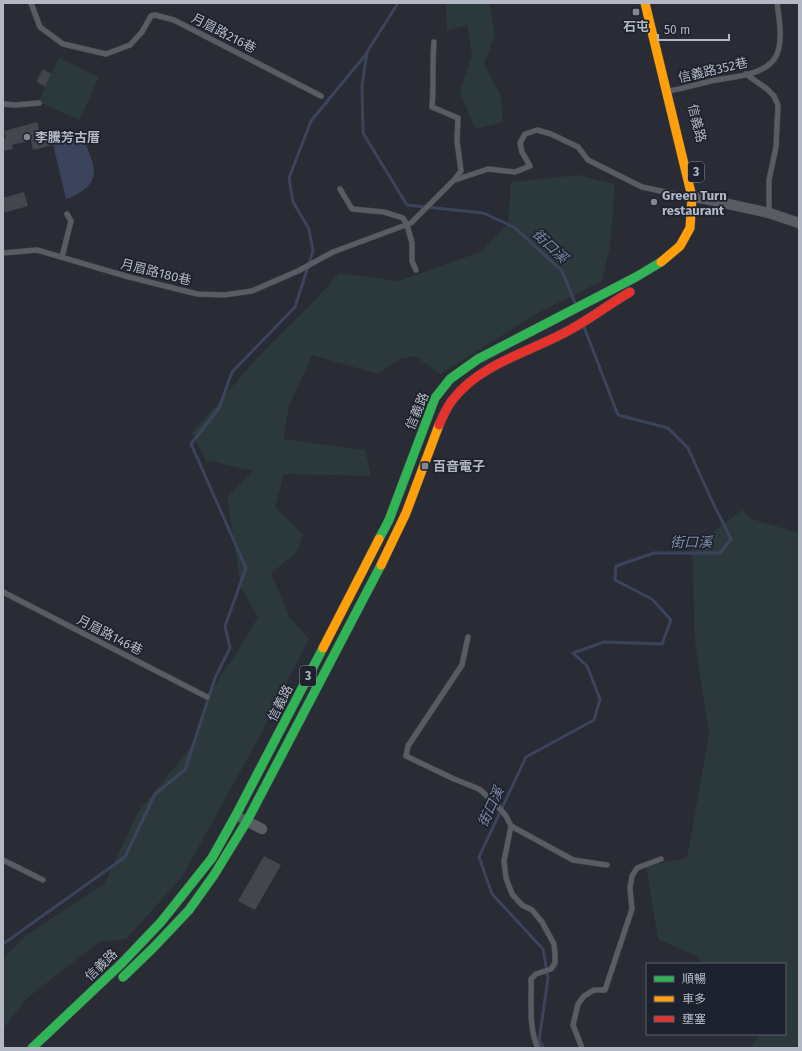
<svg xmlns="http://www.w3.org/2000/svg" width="802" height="1051" font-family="'Fira Sans','Noto Sans TC',sans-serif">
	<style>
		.green { fill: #2b393d }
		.water { fill: #3b445c }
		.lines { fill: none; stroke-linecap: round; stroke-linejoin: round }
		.stream { stroke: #3b445c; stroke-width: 3 }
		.building { fill: #43464d }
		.lane-casing { stroke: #45484e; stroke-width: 6 }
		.street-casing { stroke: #45484e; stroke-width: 11 }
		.fast-casing { stroke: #474951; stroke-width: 10 }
		.slow-casing { stroke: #474951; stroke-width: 10 }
		.jam-casing { stroke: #474951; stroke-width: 10 }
		.lane { stroke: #595c63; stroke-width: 5 }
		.street { stroke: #595c63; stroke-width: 10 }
		.fast { stroke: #30b455; stroke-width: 9 }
		.slow { stroke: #ff9f0a; stroke-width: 9 }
		.jam { stroke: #e5322d; stroke-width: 9 }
		.poi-dot { fill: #838792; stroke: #1e222e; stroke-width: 1.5 }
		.labels { text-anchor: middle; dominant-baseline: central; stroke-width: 3.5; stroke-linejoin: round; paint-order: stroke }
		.shield { fill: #1e222e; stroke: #878b98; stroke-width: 1 }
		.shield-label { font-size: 12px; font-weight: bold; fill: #b4b8c5 }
		.poi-label { font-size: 13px; font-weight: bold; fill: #b4b8c5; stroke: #1e222e; text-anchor: start }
		.street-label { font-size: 13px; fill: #b4b8c5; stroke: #1e222e }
		.water-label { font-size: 14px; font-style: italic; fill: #7f8baa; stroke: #1e222e }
	</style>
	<rect width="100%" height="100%" fill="#292c34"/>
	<g class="green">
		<polygon points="446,3 489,3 495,35 484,64 501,96 503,122 475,129 460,92 472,55 467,25 447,31"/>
		<polygon points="59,58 99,77 79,120 39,102 45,87 36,82 42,68 52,73"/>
		<polygon points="578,175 615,184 610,246 602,281 536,314 440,374 415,356 400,359 378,374 312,355 289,406 283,439 365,450 371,476 284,474 275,507 303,535 297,552 271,573 290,618 309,639 257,741 182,877 126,939 99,942 26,999 3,1029 3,959 27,935 104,884 138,812 196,741 207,697 241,646 258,617 241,587 227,498 253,471 206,460 192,433 258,357 318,297 339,273 399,281 482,251 508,223 511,182"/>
		<polygon points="742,510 751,519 799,533 799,1048 750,1048 760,1034 785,1034 785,964 703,964 696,956 658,939 646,866 687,858 709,734 695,641 692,548"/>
	</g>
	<path class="water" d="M63,130h7l11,3c5,12 12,26 13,39 0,14 -17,24 -28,27l-13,-55z"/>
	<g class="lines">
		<g class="stream">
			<polyline points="398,3 367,52 362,86 363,133 407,205 483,213 514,227 562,271 575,303"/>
			<polyline points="3,944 125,857 155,794 185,770 215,678 230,648 225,626 246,568 191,444 219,408 232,372 295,307 313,251 309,229 293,202 289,178 311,121 367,53"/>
			<polyline points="544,1048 539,1041 548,978 543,949 492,894 479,857 526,757 594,720 600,699 587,666 573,653 604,642 662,644 671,620 652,599 615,580 616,566 654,553 720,553 731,539 712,501 688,448 668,428 618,415 584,327"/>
		</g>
	</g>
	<g class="building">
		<polygon points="43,70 51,74 45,86 37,82"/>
		<polygon points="37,122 41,138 56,144 33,150 31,140 12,145 13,149 3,151 3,139 6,138 4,131"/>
		<polygon points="24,192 28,206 3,213 3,198"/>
		<polygon points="264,856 281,865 255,910 238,901"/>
	</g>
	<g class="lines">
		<defs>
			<g id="lane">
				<polyline points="31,3 40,27 63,44 106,54 130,45 142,32 151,16 155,15 174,20 321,96"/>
				<polyline points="746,74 767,89 774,96 778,105 776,147 769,180 769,213"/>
				<path d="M668,91c16,-2 32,-8 48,-11 18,-3 48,-5 59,-22 9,-14 4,-40 2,-55"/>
				<polyline points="3,104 16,105 39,103"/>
				<polyline points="455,180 488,169 515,172 530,166 522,152 520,143 525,134 537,130 551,134 578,147 588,160 642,187 689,197"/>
				<polyline points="340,189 352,209 384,212 403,218 407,225 412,243 412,261 416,270"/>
				<path d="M3,253l34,-3 92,27 68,17 27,1 28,-4 46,-20 35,-19 78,-29 43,-43 7,-9 -4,-30 1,-23 -26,-11c2,-21 0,-43 2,-65"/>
				<polyline points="62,257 71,221 67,214"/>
				<polyline points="3,592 207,697"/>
				<path d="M468,637l-6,28 -54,81 -2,10 48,23 25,10 15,13 12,14 5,10 -7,35 2,17 6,16 10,11 10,5 10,12 12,22 1,10v9l-4,6 -15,5 -5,5c1,23 -3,48 7,69"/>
				<polyline points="511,826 573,860 607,865"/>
				<polyline points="3,860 43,880"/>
				<polyline points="582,1048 573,1025 578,1004 584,996 594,990 605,990 632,909 630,888 632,876 637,868 661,859"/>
			</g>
			<g id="street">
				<polyline points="692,197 701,198 769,213 799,223"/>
				<polyline points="243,819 262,829"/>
			</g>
			<g id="fast">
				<polyline points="379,539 389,520 435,398 450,379 478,359 636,277 661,262"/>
				<polyline points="123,977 153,948 189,910 214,875 247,821 381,565"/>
				<polyline points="32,1048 121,964 161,922 212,858 236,815 323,648"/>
			</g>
			<g id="slow">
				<polyline points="645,3 692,197 690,228 680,246 661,262"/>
				<polyline points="381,565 406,513 439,425"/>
				<polyline points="323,648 379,539"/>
			</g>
			<path id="jam" d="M439,425c4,-9 8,-19 15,-27 25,-32 71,-45 106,-63 25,-12 46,-29 70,-43"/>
		</defs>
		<use href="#lane" class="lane-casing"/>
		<use href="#street" class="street-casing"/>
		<use href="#fast" class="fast-casing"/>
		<use href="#slow" class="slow-casing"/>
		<use href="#jam" class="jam-casing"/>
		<use href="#lane" class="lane"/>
		<use href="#street" class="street"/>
		<use href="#fast" class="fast"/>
		<use href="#slow" class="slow"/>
		<use href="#jam" class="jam"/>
	</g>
	<g class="poi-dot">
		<rect x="632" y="8" width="8" height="8" rx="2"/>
		<circle cx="27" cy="137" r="4"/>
		<circle cx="654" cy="202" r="4"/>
		<rect x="421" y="462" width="8" height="8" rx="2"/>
	</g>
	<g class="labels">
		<g class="shield">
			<rect x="688" y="162" width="16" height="20" rx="3"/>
			<rect x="300" y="666" width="16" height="20" rx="3"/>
		</g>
		<g class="shield-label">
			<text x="696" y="172">3</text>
			<text x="308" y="676">3</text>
		</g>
		<g class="poi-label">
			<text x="636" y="26" text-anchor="middle">石屯</text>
			<text x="35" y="137">李騰芳古厝</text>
			<text x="662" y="195">Green Turn<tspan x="662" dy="15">restaurant</tspan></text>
			<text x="433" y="466">百音電子</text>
		</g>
		<g class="street-label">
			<text transform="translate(224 33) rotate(27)">月眉路216巷</text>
			<text transform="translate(713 70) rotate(-13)">信義路352巷</text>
			<text transform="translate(697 123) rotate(76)">信義路</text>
			<text transform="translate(156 272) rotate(14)">月眉路180巷</text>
			<text transform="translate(417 411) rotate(-67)">信義路</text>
			<text transform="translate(110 635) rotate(27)">月眉路146巷</text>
			<text transform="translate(280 703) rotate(-63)">信義路</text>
			<text transform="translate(101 965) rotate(-44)">信義路</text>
		</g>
		<g class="water-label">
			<text transform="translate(550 246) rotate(43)">街口溪</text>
			<text x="691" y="542">街口溪</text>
			<text transform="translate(491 807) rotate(-65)">街口溪</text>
		</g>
	</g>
	<rect width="802" height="1051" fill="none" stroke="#b4b8c5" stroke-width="8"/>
	<rect x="646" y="963" width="140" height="72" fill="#1e222e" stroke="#5a5e6a"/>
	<rect x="654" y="976" width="20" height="6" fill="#30b455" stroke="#5a5e6a"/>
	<text x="682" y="983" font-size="12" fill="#b4b8c5">順暢</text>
	<rect x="654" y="996" width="20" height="6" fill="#ff9f0a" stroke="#5a5e6a"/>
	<text x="682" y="1003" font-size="12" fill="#b4b8c5">車多</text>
	<rect x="654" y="1016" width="20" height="6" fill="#e5322d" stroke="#5a5e6a"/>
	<text x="682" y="1023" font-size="12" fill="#b4b8c5">壅塞</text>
	<path d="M658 34v6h71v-6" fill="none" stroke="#b4b8c5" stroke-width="2"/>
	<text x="664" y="34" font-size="12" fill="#b4b8c5" stroke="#1e222e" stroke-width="3" paint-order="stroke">50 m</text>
</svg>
